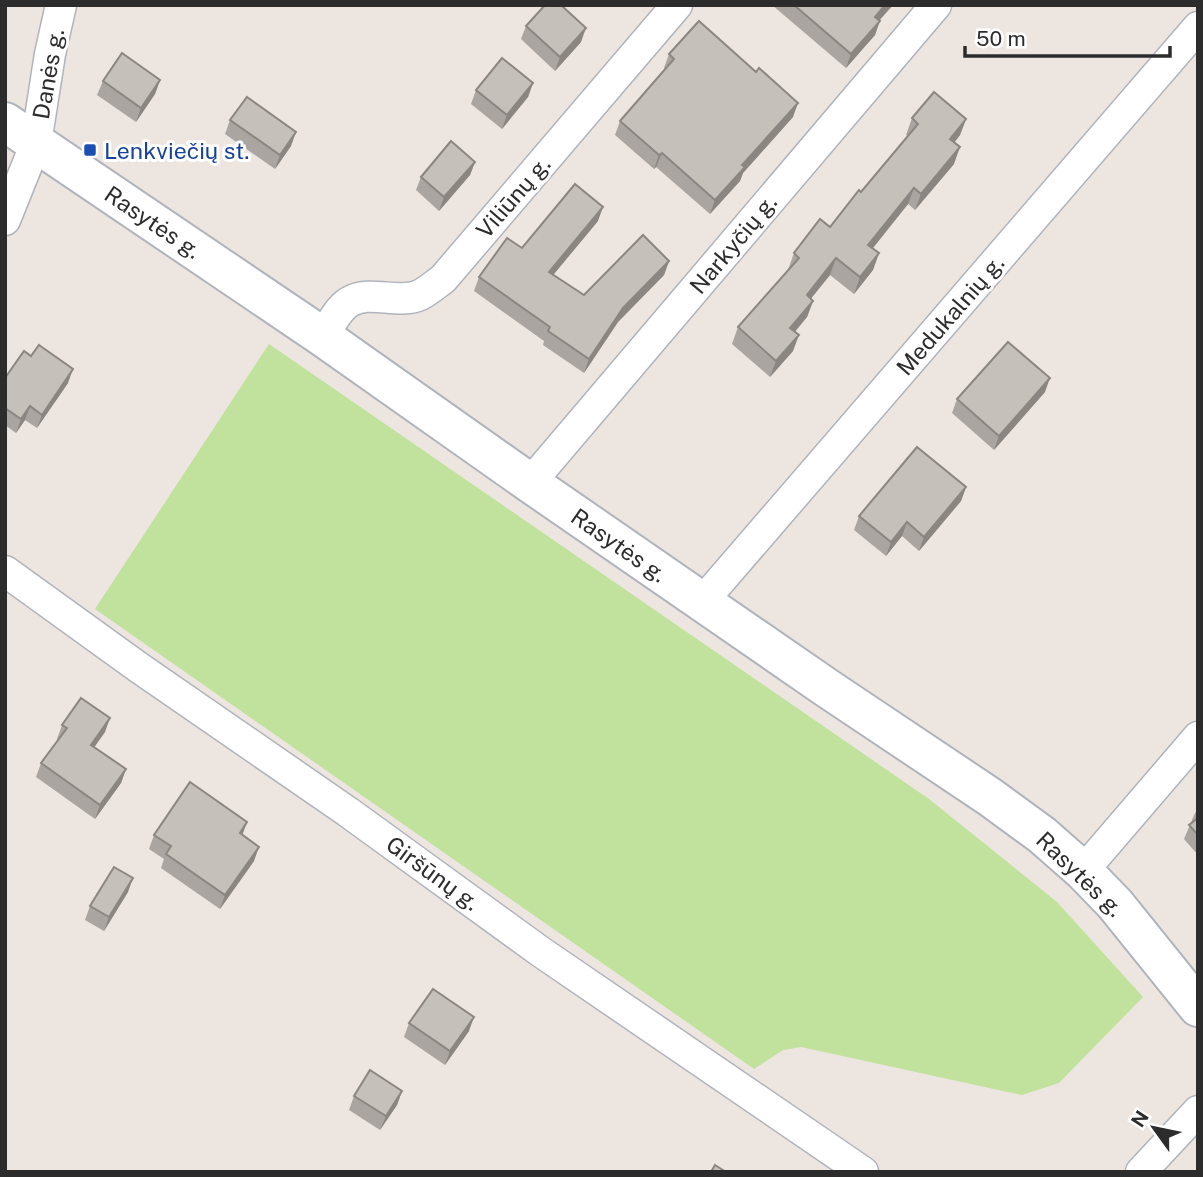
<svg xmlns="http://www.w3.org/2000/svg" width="1203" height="1177" font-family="'Public Sans',sans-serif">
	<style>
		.green { fill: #c0e29d }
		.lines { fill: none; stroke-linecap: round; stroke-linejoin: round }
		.street-casing { stroke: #afb4bc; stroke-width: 33 }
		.secondary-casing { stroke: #afb4bc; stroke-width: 42 }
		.street { stroke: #fff; stroke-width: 30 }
		.secondary { stroke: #fff; stroke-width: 38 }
		.wall { fill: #aaa5a0 }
		.shaded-wall { fill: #8b8682 }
		.building { fill: #c6c0ba; stroke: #8b8682; stroke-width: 2 }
		.transit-dot { fill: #1a4fb4; stroke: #fff; stroke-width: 2.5 }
		.labels { text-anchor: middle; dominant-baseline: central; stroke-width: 6; stroke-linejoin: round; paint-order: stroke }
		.street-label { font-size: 23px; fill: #2c2c2c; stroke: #fff }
		.transit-label { font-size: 23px; fill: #164399; stroke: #fff; text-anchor: start }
	</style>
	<rect width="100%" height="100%" fill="#ede5df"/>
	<polygon class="green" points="269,344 929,799 1057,902 1143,997 1059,1083 1022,1095 801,1047 783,1050 754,1069 95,609"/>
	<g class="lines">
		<defs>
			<g id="street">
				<polyline points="5,220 36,143 50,54 61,5"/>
				<path d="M323,337c7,-12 15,-28 26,-35 21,-13 49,3 71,-7 8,-4 16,-11 23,-16l234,-274"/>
				<polyline points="530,483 936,5"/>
				<polyline points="5,571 138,667 348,812 541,952 863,1172"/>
				<polyline points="702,602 1198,27"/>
				<polyline points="1083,871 1198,737"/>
				<polyline points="1141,1172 1198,1111"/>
			</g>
			<polyline id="secondary" points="5,122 323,337 530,483 827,688 990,797 1042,835 1083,871 1115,904 1198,1007"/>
		</defs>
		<use href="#street" class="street-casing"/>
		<use href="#secondary" class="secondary-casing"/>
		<use href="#street" class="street"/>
		<use href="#secondary" class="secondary"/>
	</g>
	<g class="wall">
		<polygon points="772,5 893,5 879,20 875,35 846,68"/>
		<polygon points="526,26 581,42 555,71 521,39"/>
		<polygon points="669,54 793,117 743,173 740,181 710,214 656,167 654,169 615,135 620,121 665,69 664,68"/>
		<polygon points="160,80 155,94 136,122 97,95 103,81"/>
		<polygon points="533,83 528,97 502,129 471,104 476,90"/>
		<polygon points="912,118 966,119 960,135 954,143 954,164 915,210 908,204 872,248 879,253 873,270 854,294 830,275 811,298 813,301 807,317 795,332 793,351 770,377 732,344 738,327 788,270 794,253 830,227 908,136 906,135"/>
		<polygon points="230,120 291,146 275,169 225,134"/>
		<polygon points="475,162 470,175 439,211 416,190 421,177"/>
		<polygon points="598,221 553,275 584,295 669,261 664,275 618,322 584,373 543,345 544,341 474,291 479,277 522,248"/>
		<polygon points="5,378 68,383 37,428 25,420 16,433 5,425"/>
		<polygon points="1045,392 994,450 952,413 957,399"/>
		<polygon points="966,487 961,501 919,551 902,536 886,556 854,530 859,516"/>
		<polygon points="62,725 105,732 94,747 126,769 121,783 95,819 36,777 41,763 58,740 57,739"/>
		<polygon points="1198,810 1198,855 1184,839 1195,813"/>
		<polygon points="154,835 243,835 254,861 220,909 161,868 164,859 149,849"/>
		<polygon points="128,892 104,931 85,920 90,906"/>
		<polygon points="409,1023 469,1031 445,1065 404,1037"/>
		<polygon points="402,1091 397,1105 380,1130 349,1110 354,1096"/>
	</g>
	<g class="shaded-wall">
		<polygon points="885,5 893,5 870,31 875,17"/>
		<polygon points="880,21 875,35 846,68 851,54"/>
		<polygon points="586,28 581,42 555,71 560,57"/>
		<polygon points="160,80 155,94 136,122 141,108"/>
		<polygon points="533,83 528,97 502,129 507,115"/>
		<polygon points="798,103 793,117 743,173 740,181 710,214 715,200 742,165"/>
		<polygon points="966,119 960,135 944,155 950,139"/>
		<polygon points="296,132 291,146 275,169 280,155"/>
		<polygon points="960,147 954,164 915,210 921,194"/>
		<polygon points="662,153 656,167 654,169 659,155"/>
		<polygon points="475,162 470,175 439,211 444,197"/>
		<polygon points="914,188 908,204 862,262 868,245"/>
		<polygon points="603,207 598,221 544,286 549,272"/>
		<polygon points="879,253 873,270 854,294 860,277"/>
		<polygon points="836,258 830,275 801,311 807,295"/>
		<polygon points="669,261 664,275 618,322 584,373 589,359 623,308"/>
		<polygon points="813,301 807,317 784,344 790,328"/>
		<polygon points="799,335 793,351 770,377 776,361"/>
		<polygon points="73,369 68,383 37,428 42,415"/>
		<polygon points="1050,378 1045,392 994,450 999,436"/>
		<polygon points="30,406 25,420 16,433 21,419"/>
		<polygon points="966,487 961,501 919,551 924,537"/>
		<polygon points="907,522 902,536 886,556 891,542"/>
		<polygon points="110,718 105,732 86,759 91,745"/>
		<polygon points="126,769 121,783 95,819 100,805"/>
		<polygon points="247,822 242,836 240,833"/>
		<polygon points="259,847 254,861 220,909 225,895"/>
		<polygon points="133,878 128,892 104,931 109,917"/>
		<polygon points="474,1017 469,1031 445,1065 450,1051"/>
		<polygon points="402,1091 397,1105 380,1130 386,1116"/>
	</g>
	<g class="building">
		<polygon points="545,5 561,5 586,28 560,57 526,26"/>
		<polygon points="794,5 885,5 875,17 880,21 851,54"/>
		<polygon points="699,21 756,72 759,68 798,103 742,165 745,167 715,200 662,153 659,155 620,121 674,59 669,54"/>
		<polygon points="122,53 160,80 141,108 103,81"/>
		<polygon points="502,58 533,83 507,115 476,90"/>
		<polygon points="934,92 966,119 950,139 960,147 921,194 914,188 868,245 879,253 860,277 836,258 807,295 813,301 790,328 799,335 776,361 738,327 799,258 794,253 820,219 830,227 859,190 861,192 918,124 912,118"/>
		<polygon points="247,97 296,132 280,155 230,120"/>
		<polygon points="451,141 475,162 444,197 421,177"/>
		<polygon points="575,184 603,207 549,272 584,295 643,235 669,261 623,308 589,359 548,331 550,327 479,277 507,238 522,248"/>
		<polygon points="1008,342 1050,378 999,436 957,399"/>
		<polygon points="39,345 73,369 42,415 30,406 21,419 5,408 5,378 24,351 31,356"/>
		<polygon points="917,447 966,487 924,537 907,522 891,542 859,516"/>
		<polygon points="81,698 110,718 91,745 126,769 100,805 41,763 67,728 62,725"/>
		<polygon points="190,782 247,822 240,833 259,847 225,895 166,854 171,846 154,835"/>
		<polygon points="1198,818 1198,835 1189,825"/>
		<polygon points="114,867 133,878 109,917 90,906"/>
		<polygon points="433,989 474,1017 450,1051 409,1023"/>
		<polygon points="370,1070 402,1091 386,1116 354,1096"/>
		<polygon points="715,1165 726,1172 711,1172"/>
	</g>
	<rect class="transit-dot" x="83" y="143" width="14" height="14" rx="3.5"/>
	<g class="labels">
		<g class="street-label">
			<text transform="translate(48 74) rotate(-80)">Danės g.</text>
			<text transform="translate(513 197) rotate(-49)">Viliūnų g.</text>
			<text transform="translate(153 222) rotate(34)">Rasytės g.</text>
			<text transform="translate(733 244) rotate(-50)">Narkyčių g.</text>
			<text transform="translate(950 315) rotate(-49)">Medukalnių g.</text>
			<text transform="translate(619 545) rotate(35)">Rasytės g.</text>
			<text transform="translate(433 873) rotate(36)">Giršūnų g.</text>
			<text transform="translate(1080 874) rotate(44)">Rasytės g.</text>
		</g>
		<g class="transit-label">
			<text x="104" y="150">Lenkviečių st.</text>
		</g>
	</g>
	<rect width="1203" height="1177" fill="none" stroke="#2c2c2c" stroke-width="14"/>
	<g transform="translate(1154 1128) rotate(303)" stroke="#ffffff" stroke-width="5" paint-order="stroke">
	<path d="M0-5L12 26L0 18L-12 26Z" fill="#2c2c2c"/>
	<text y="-10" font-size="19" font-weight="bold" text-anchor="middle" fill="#2c2c2c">N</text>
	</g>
	<path d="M965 46v10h205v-10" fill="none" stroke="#2c2c2c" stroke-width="3.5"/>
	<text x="976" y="46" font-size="21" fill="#2c2c2c" stroke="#ffffff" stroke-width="5" paint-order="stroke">50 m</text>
</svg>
